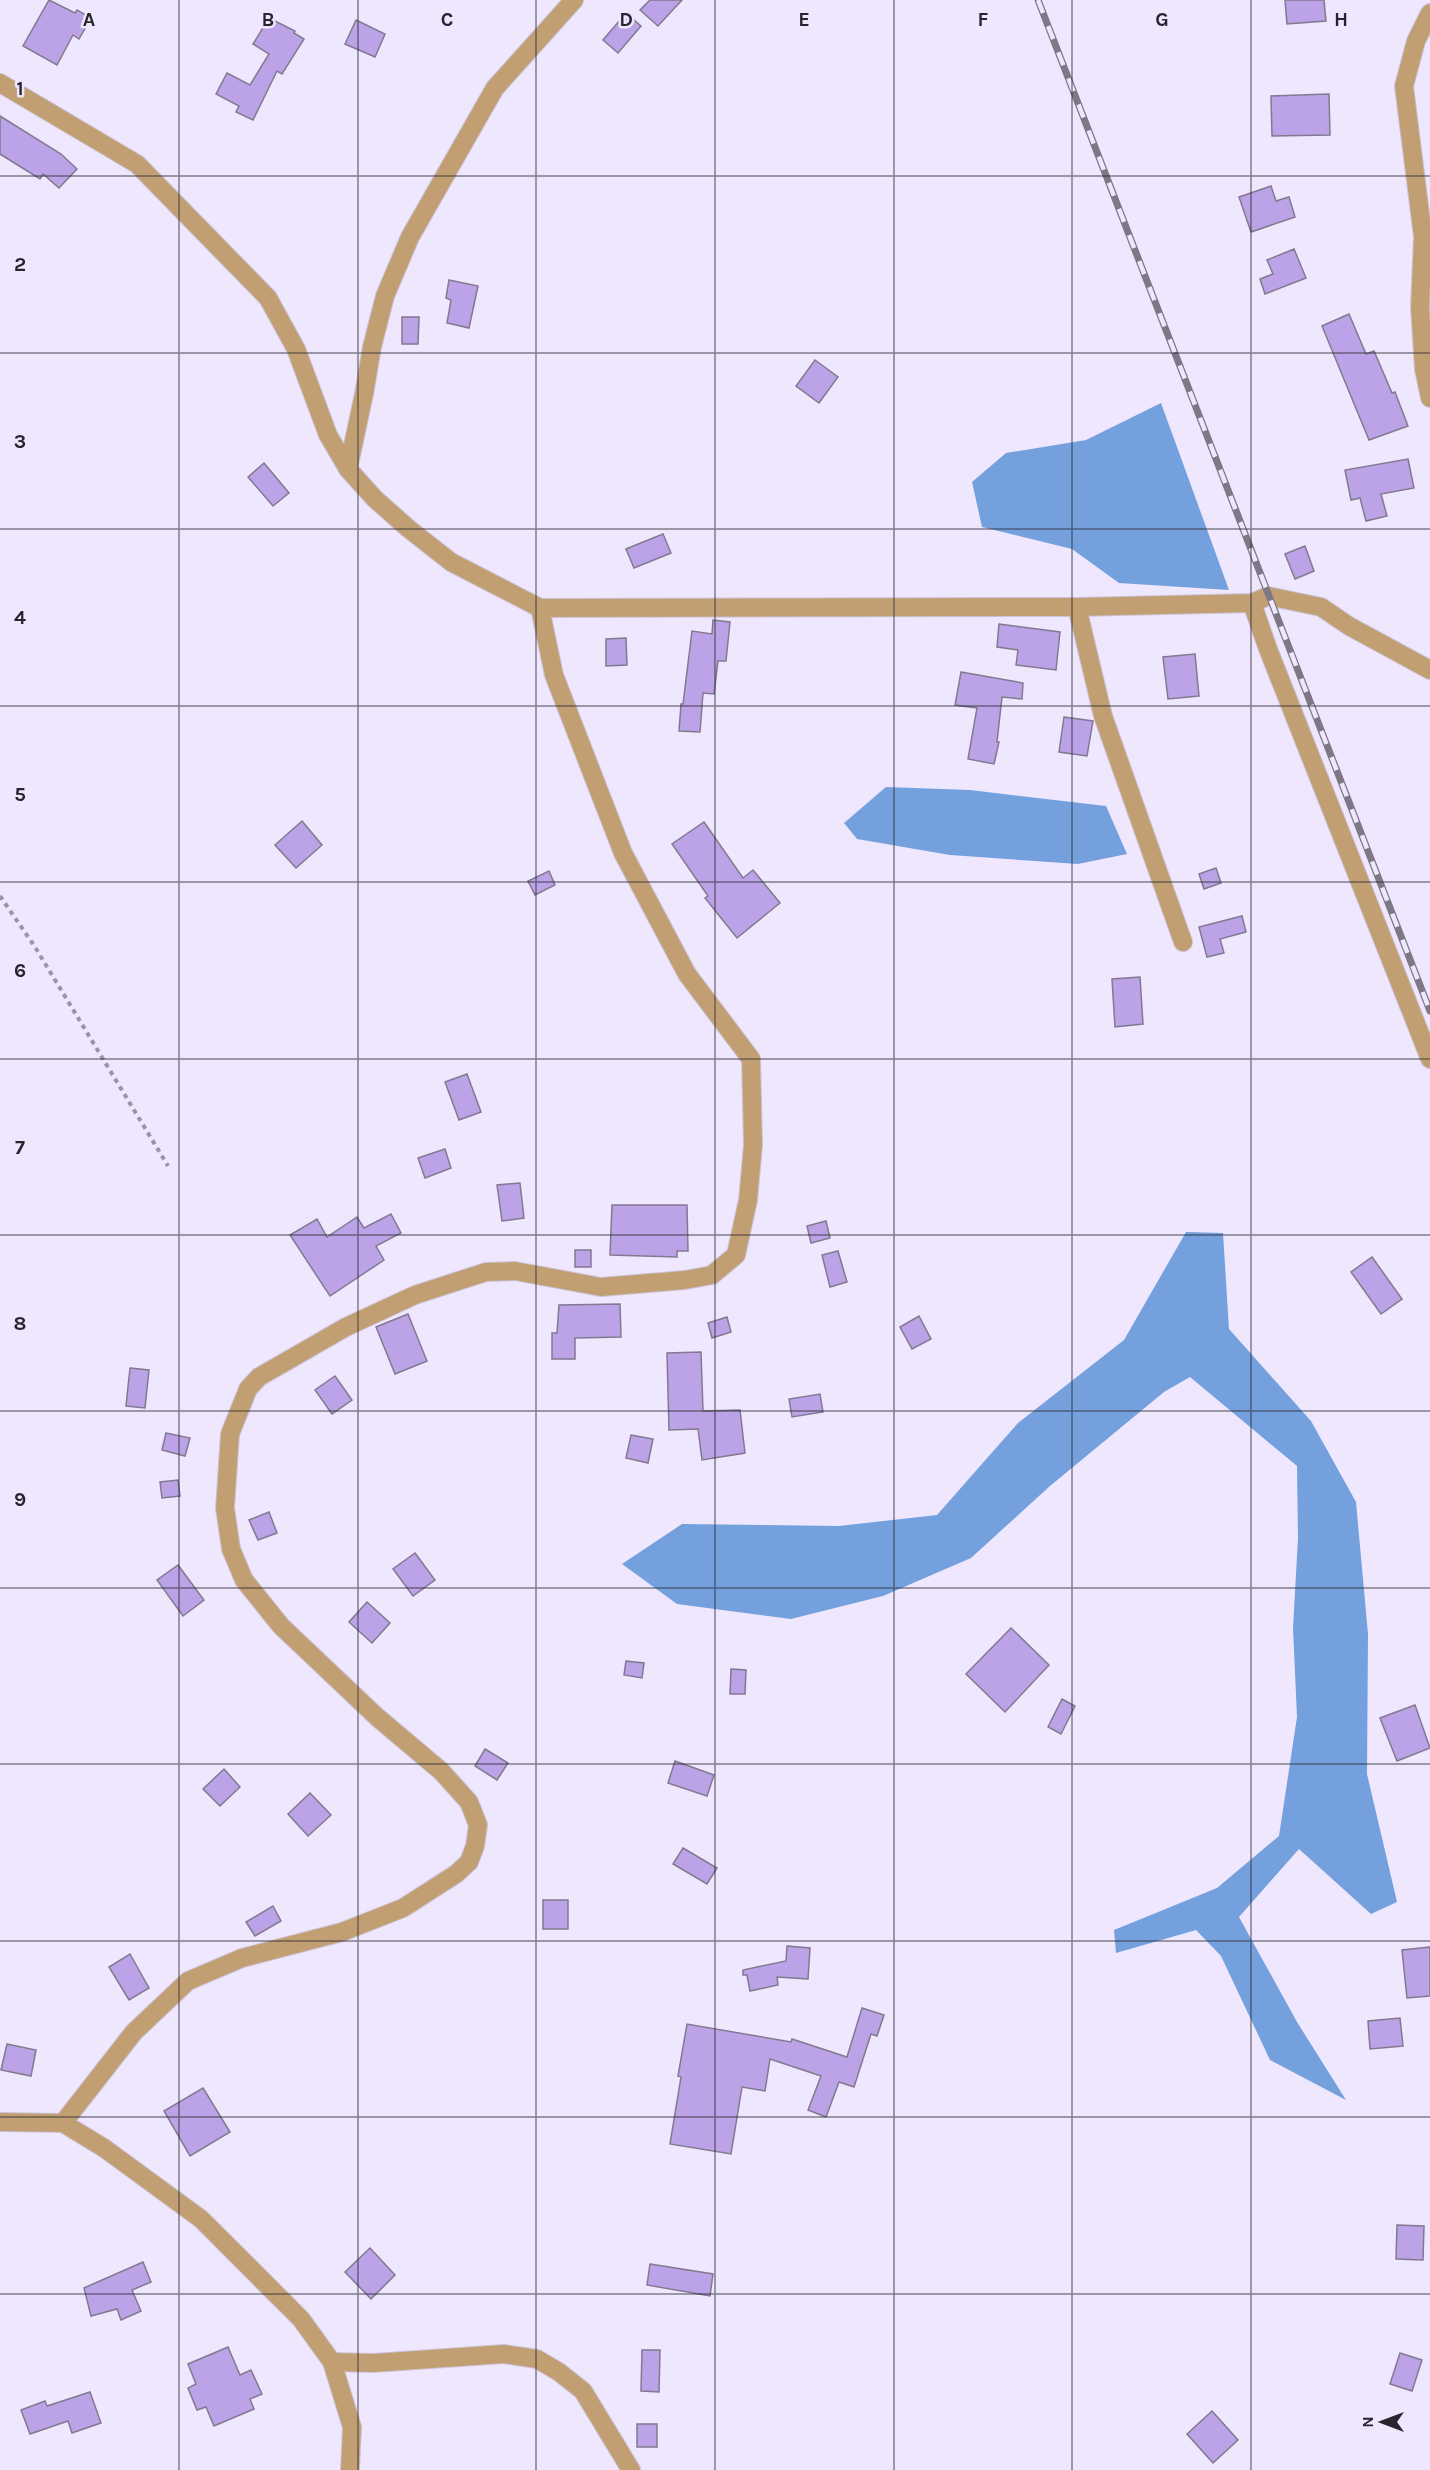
<svg xmlns="http://www.w3.org/2000/svg" width="1430" height="2470" font-family="Karla,sans-serif">
	<style>
		.water { fill: #74a1dd }
		.building { fill: #bca2e7; stroke: #817a8f; stroke-width: 1.5 }
		.lines { fill: none; stroke-linecap: round; stroke-linejoin: round }
		.minor-casing { stroke: #cbc4d8; stroke-width: 20 }
		.path { stroke: #9a94a5; stroke-width: 4; stroke-dasharray: 4.5 4.5; stroke-linecap: butt }
		.minor { stroke: #c29f73; stroke-width: 18 }
		.rail-casing { stroke: #7d7786; stroke-width: 7 }
		.rail { stroke: #efe7fe; stroke-width: 4.5; stroke-dasharray: 14; stroke-linecap: butt }
		.grid { fill: none; stroke: #27242d; stroke-width: 1.5; stroke-opacity: 0.55 }
		.grid-label { font-size: 20px; text-anchor: middle; font-weight: bold; fill: #27242d; stroke: #efe7fe; stroke-width: 5; stroke-linejoin: round; paint-order: stroke }
	</style>
	<rect width="100%" height="100%" fill="#efe7fe"/>
	<g class="water">
		<polygon points="1161,403 1229,590 1119,583 1072,549 982,527 972,482 1006,453 1086,440"/>
		<polygon points="886,787 970,790 1106,806 1127,854 1078,864 950,855 857,839 844,823"/>
		<polygon points="1186,1232 1223,1233 1229,1329 1311,1421 1356,1502 1368,1634 1367,1774 1397,1902 1371,1914 1299,1849 1239,1917 1297,2022 1346,2100 1270,2060 1221,1956 1196,1930 1116,1953 1114,1930 1217,1888 1279,1836 1297,1717 1293,1628 1298,1538 1297,1466 1190,1377 1164,1392 1050,1486 971,1558 883,1596 791,1619 677,1604 622,1564 682,1524 839,1526 937,1515 1018,1423 1124,1340"/>
	</g>
	<g class="building">
		<polygon points="49,0 75,13 77,10 91,18 79,39 73,35 57,65 23,46"/>
		<polygon points="650,0 682,0 658,26 640,10"/>
		<polygon points="1285,0 1324,0 1326,21 1287,24"/>
		<polygon points="626,13 641,26 618,53 603,40"/>
		<polygon points="269,18 295,31 294,33 304,39 282,74 277,71 253,120 236,112 239,106 216,94 227,73 250,85 269,54 253,44"/>
		<polygon points="356,20 385,34 375,57 345,44"/>
		<polygon points="1329,94 1330,135 1272,136 1271,96"/>
		<polygon points="0,116 61,154 77,169 59,188 43,174 40,179 0,154"/>
		<polygon points="1271,186 1276,201 1289,197 1295,217 1251,232 1239,197"/>
		<polygon points="1294,249 1306,278 1265,294 1260,279 1273,274 1267,260"/>
		<polygon points="449,280 478,286 469,328 447,323 451,300 446,298"/>
		<polygon points="1349,314 1366,354 1374,351 1392,393 1395,392 1408,426 1369,440 1322,326"/>
		<polygon points="402,317 419,317 418,344 402,344"/>
		<polygon points="815,360 838,377 819,403 796,386"/>
		<polygon points="1408,459 1414,488 1381,494 1387,516 1366,521 1360,498 1351,500 1345,470"/>
		<polygon points="264,463 289,493 273,506 248,477"/>
		<polygon points="663,534 671,553 634,568 626,549"/>
		<polygon points="1305,546 1314,571 1295,579 1285,554"/>
		<polygon points="713,620 730,622 726,661 718,661 714,694 703,693 700,732 679,731 681,704 683,704 692,631 712,634"/>
		<polygon points="999,624 1060,632 1056,670 1016,665 1018,650 997,647"/>
		<polygon points="626,638 627,665 606,666 606,639"/>
		<polygon points="1195,654 1199,696 1168,699 1163,657"/>
		<polygon points="961,672 1023,683 1022,699 1002,697 997,742 999,742 994,764 968,759 977,708 955,705"/>
		<polygon points="1064,717 1093,721 1087,756 1059,752"/>
		<polygon points="302,821 322,845 296,868 275,845"/>
		<polygon points="704,822 743,878 753,870 780,903 737,938 705,898 708,896 672,844"/>
		<polygon points="1216,868 1221,883 1204,889 1199,874"/>
		<polygon points="549,871 555,885 535,895 528,881"/>
		<polygon points="1242,916 1246,932 1220,939 1224,953 1207,957 1199,927"/>
		<polygon points="1140,977 1143,1024 1115,1027 1112,979"/>
		<polygon points="467,1074 481,1112 459,1120 445,1082"/>
		<polygon points="445,1149 451,1168 425,1178 418,1158"/>
		<polygon points="520,1183 524,1218 502,1221 497,1185"/>
		<polygon points="612,1205 687,1205 688,1251 677,1251 677,1257 610,1255"/>
		<polygon points="391,1214 401,1233 376,1246 384,1260 330,1296 290,1235 317,1219 327,1237 357,1217 364,1228"/>
		<polygon points="826,1221 830,1238 811,1243 807,1226"/>
		<rect x="575" y="1250" width="16" height="17"/>
		<polygon points="838,1251 847,1282 830,1287 822,1255"/>
		<polygon points="1372,1257 1402,1299 1381,1314 1351,1272"/>
		<polygon points="620,1304 621,1337 575,1338 575,1359 552,1359 552,1333 557,1333 559,1305"/>
		<polygon points="408,1314 427,1361 395,1374 376,1327"/>
		<polygon points="919,1316 931,1339 912,1349 900,1327"/>
		<polygon points="727,1317 731,1332 712,1338 708,1323"/>
		<polygon points="701,1352 703,1411 740,1410 745,1453 702,1460 698,1429 669,1430 667,1353"/>
		<polygon points="130,1368 149,1370 145,1408 126,1406"/>
		<polygon points="335,1376 352,1400 332,1414 315,1390"/>
		<polygon points="820,1394 823,1412 792,1417 789,1399"/>
		<polygon points="166,1433 190,1438 185,1456 162,1450"/>
		<polygon points="631,1435 653,1439 648,1463 626,1458"/>
		<polygon points="178,1480 180,1496 162,1498 160,1482"/>
		<polygon points="269,1512 277,1533 258,1540 249,1520"/>
		<polygon points="415,1553 435,1580 413,1596 393,1569"/>
		<polygon points="178,1565 204,1600 183,1616 157,1580"/>
		<polygon points="367,1602 390,1623 372,1643 349,1622"/>
		<polygon points="1011,1628 1049,1665 1005,1712 966,1674"/>
		<polygon points="626,1661 644,1663 642,1678 624,1675"/>
		<polygon points="731,1669 746,1670 745,1694 730,1694"/>
		<polygon points="1062,1699 1075,1706 1061,1734 1048,1727"/>
		<polygon points="1415,1705 1430,1748 1397,1761 1380,1718"/>
		<polygon points="485,1749 508,1763 497,1780 475,1766"/>
		<polygon points="675,1761 714,1775 707,1796 668,1783"/>
		<polygon points="224,1769 240,1787 220,1806 203,1789"/>
		<polygon points="310,1793 331,1815 308,1836 288,1814"/>
		<polygon points="683,1848 717,1868 707,1884 673,1864"/>
		<rect x="543" y="1900" width="25" height="29"/>
		<polygon points="273,1906 281,1921 255,1936 246,1922"/>
		<polygon points="787,1946 810,1948 808,1979 777,1977 778,1985 750,1991 747,1975 743,1975 743,1970 786,1961"/>
		<polygon points="1430,1947 1430,1996 1407,1998 1402,1950"/>
		<polygon points="130,1954 149,1988 129,2000 109,1967"/>
		<polygon points="862,2008 884,2015 877,2036 871,2034 854,2087 839,2082 826,2117 808,2110 821,2076 770,2059 765,2091 742,2087 731,2154 670,2144 681,2077 678,2076 687,2024 791,2042 792,2039 847,2057"/>
		<polygon points="1400,2018 1403,2046 1370,2049 1368,2021"/>
		<polygon points="7,2044 36,2050 31,2076 1,2070"/>
		<polygon points="203,2088 230,2132 190,2156 164,2111"/>
		<polygon points="1397,2225 1424,2226 1423,2260 1396,2259"/>
		<polygon points="370,2248 395,2275 371,2299 345,2272"/>
		<polygon points="143,2262 151,2282 132,2290 141,2311 121,2320 117,2309 91,2316 84,2288"/>
		<polygon points="650,2264 713,2274 710,2296 647,2285"/>
		<polygon points="228,2347 240,2375 251,2370 262,2394 250,2399 254,2409 214,2426 206,2407 197,2410 188,2388 196,2384 188,2364"/>
		<polygon points="642,2350 660,2350 659,2392 641,2391"/>
		<polygon points="1400,2353 1422,2360 1412,2391 1390,2384"/>
		<polygon points="90,2392 101,2423 72,2433 68,2421 30,2434 21,2410 45,2401 47,2406"/>
		<polygon points="1212,2411 1238,2440 1213,2463 1187,2434"/>
		<rect x="637" y="2424" width="20" height="23"/>
	</g>
	<g class="lines">
		<defs>
			<g id="minor">
				<polyline points="0,83 137,164 268,298 296,349 328,435 348,469 375,499 409,529 451,562 540,608 1077,607 1252,603 1268,596 1321,607 1349,626 1430,670"/>
				<polyline points="1426,358 1424,369 1430,398"/>
				<polyline points="1424,369 1420,307 1423,237 1404,86 1416,41 1430,13"/>
				<polyline points="348,469 364,394 372,347 385,296 410,237 495,88 574,0"/>
				<polyline points="1252,603 1268,649 1430,1059"/>
				<polyline points="1077,607 1103,716 1183,942"/>
				<polyline points="0,2122 63,2123 134,2032 188,1981 242,1958 342,1932 403,1908 456,1874 469,1862 475,1846 478,1825 469,1802 441,1771 377,1717 281,1626 244,1580 231,1549 225,1508 230,1434 248,1389 259,1377 346,1327 415,1295 486,1272 515,1271 601,1287 685,1280 712,1275 736,1255 748,1200 753,1145 751,1059 687,974 623,853 554,675 540,608"/>
				<polyline points="63,2123 104,2148 201,2219 301,2319 332,2362 352,2427 350,2470"/>
				<polyline points="332,2362 373,2363 504,2354 537,2359 559,2372 583,2391 631,2470"/>
			</g>
		</defs>
		<use href="#minor" class="minor-casing"/>
		<polyline class="path" points="0,896 35,947 168,1166"/>
		<use href="#minor" class="minor"/>
		<defs>
			<polyline id="rail" points="1038,0 1430,1011"/>
		</defs>
		<use href="#rail" class="rail-casing"/>
		<use href="#rail" class="rail"/>
	</g>
	<path class="grid" d="M179,0v2470M358,0v2470M536,0v2470M715,0v2470M894,0v2470M1072,0v2470M1251,0v2470M0,176h1430M0,353h1430M0,529h1430M0,706h1430M0,882h1430M0,1059h1430M0,1235h1430M0,1411h1430M0,1588h1430M0,1764h1430M0,1941h1430M0,2117h1430M0,2294h1430"/>
	<g class="grid-label">
		<text x="89" y="26">A</text>
		<text x="268" y="26">B</text>
		<text x="447" y="26">C</text>
		<text x="626" y="26">D</text>
		<text x="804" y="26">E</text>
		<text x="983" y="26">F</text>
		<text x="1162" y="26">G</text>
		<text x="1341" y="26">H</text>
		<text x="20" y="95">1</text>
		<text x="20" y="271">2</text>
		<text x="20" y="448">3</text>
		<text x="20" y="624">4</text>
		<text x="20" y="801">5</text>
		<text x="20" y="977">6</text>
		<text x="20" y="1154">7</text>
		<text x="20" y="1330">8</text>
		<text x="20" y="1506">9</text>
	</g>
	<g transform="translate(1382 2422) rotate(270)" stroke="#efe7fe" stroke-width="4.5" paint-order="stroke">
	<path d="M0-4.5L10 22L0 15L-10 22Z" fill="#27242d"/>
	<text y="-9" font-size="16" font-weight="bold" text-anchor="middle" fill="#27242d">N</text>
	</g>
</svg>
